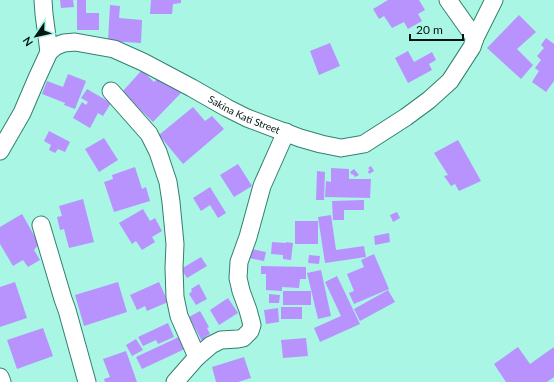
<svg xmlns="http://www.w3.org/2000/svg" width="554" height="382" font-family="Lato,sans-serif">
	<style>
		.building { fill: #b893fe }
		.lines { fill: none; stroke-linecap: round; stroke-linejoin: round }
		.street-casing { stroke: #338071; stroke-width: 19 }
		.street { stroke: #fff; stroke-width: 17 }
		.labels { text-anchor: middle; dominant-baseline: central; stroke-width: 3; stroke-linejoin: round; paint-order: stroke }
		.street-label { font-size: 10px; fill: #011612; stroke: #a9f6e4 }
	</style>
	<rect width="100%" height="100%" fill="#a9f6e4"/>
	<g class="building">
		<polygon points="60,0 73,0 74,7 61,8"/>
		<polygon points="77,0 86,0 86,13 99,13 99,30 77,30"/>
		<polygon points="151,0 181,0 181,3 173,4 172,14 150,14"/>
		<polygon points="388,0 419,0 425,10 418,14 422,21 408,29 404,22 392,28 384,16 379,19 373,9"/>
		<polygon points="110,5 120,6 119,18 142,20 141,43 108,41"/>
		<polygon points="519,15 536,32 517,49 533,65 521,79 487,48"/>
		<polygon points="546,38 554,44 554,81 546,92 532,82 539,71 535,68 541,60 537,56 544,48 541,45"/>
		<polygon points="330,43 340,66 319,75 310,51"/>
		<polygon points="408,51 414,62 432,52 436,60 429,64 432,70 408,83 395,58"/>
		<polygon points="142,70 154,82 162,74 181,93 153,122 122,92"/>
		<polygon points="68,74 86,81 75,109 64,105 65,103 42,94 47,81 63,87"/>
		<polygon points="87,89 111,103 103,116 98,113 90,128 73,118 82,102 86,105 88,102 81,98"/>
		<polygon points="193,107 205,121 212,116 224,129 183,164 159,135"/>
		<polygon points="49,131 70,142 65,152 58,149 55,153 49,150 51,145 44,141"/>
		<polygon points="104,138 118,160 99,172 85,149"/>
		<polygon points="458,140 481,181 459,191 455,184 451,186 444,176 448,175 434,153"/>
		<polygon points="238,164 252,186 234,197 220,175"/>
		<polygon points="371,166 374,171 369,174 368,171 370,170 368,168"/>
		<polygon points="135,167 142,189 146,187 150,201 114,212 104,182 113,179 112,175"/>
		<polygon points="331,168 349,169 349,179 371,179 370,198 325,197 326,181 331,182"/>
		<polygon points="354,169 359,175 355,177 353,174 352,175 350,172"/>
		<polygon points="317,171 325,172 324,200 316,200"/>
		<polygon points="210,187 226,213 218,218 210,205 201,211 193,198"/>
		<polygon points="83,199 94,242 69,248 64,229 60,230 57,217 62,216 59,206"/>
		<polygon points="364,200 364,210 344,210 344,220 333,220 332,201"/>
		<polygon points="143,209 150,221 155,218 162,231 152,237 155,242 142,250 136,241 132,244 119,223"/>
		<polygon points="397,212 400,218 393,222 390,215"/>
		<polygon points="22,214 39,244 34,250 40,260 28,267 23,260 13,266 0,244 0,227"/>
		<polygon points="331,215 336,250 364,246 366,257 325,263 318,217"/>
		<rect x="295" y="221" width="23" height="23"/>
		<polygon points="389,233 390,242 375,245 374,236"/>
		<polygon points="272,242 286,243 286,242 293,243 291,260 283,259 283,255 271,254"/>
		<polygon points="251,249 266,252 264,261 249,258"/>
		<polygon points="374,254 389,289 354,304 349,293 354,291 347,274 364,267 361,260"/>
		<polygon points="309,255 320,256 319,264 308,263"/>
		<polygon points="201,257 207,266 187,278 181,269"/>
		<polygon points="261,266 306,267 306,279 300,279 299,288 282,287 282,291 266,290 266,274 261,274"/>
		<polygon points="321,270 331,316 318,319 307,273"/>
		<polygon points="337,276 360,324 320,342 314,328 341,316 325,282"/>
		<polygon points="15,282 27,318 0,327 0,287"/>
		<polygon points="118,282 127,312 84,326 75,295"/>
		<polygon points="159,282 168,302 147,311 145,306 137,310 130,295"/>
		<polygon points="199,284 207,299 196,305 189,294 192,291 191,289"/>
		<polygon points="388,290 395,302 360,321 354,309"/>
		<rect x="283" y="291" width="28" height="14"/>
		<polygon points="269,294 280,295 279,303 269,303"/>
		<polygon points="228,298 238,313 219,325 210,310"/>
		<rect x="281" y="307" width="21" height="12"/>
		<polygon points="278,308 279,322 266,324 264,310"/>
		<polygon points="200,311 209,327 207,328 210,334 205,337 207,341 203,343 189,317"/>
		<polygon points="168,323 174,337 158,344 156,340 143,346 138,337"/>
		<polygon points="43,328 53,356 17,369 7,340"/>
		<polygon points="183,335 189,347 142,369 136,357"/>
		<polygon points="306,338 308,356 283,358 281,340"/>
		<polygon points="136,339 143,350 132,356 126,345"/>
		<polygon points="518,347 530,364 554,347 554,377 547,382 506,382 494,364"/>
		<polygon points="126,351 137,382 105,382 104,379 110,377 103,359"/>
		<polygon points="244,357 251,378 238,382 216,382 212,367"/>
	</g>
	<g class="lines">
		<defs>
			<g id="street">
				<polyline points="43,0 44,14 49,52"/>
				<polyline points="448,0 475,38"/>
				<polyline points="111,91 149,134 158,152 168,182 171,202 175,244 174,268 175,297 179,316 197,357"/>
				<path id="s1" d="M0,151l22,-38 15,-35 12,-26 7,-6 8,-3 11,-1 39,7 29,13 49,26 35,20 20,10 53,20 21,6 20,4 23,-4 42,-27 23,-17 21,-19 22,-34 3,-9 19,-38"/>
				<polyline points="41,225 63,299 67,310 87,382"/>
				<polyline points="0,377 2,382"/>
				<polyline points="175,382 197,357 211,345 221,340 238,339 243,338 250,331 252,325 248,310 241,291 238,278 239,262 248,237 262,186 286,132"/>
			</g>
		</defs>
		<use href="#street" class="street-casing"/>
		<use href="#street" class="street"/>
	</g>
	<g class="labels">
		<g class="street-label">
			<text stroke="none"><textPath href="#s1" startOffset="325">Sakina Kati Street</textPath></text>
		</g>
	</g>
	<g transform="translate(36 36) rotate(236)" stroke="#a9f6e4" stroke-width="3" paint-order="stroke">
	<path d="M0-3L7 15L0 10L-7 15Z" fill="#011612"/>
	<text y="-6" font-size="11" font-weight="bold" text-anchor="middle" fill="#011612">N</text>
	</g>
	<path d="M410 34v6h53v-6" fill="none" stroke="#011612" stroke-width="2"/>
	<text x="416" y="34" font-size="12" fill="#011612" stroke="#a9f6e4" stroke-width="3" paint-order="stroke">20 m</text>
</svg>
